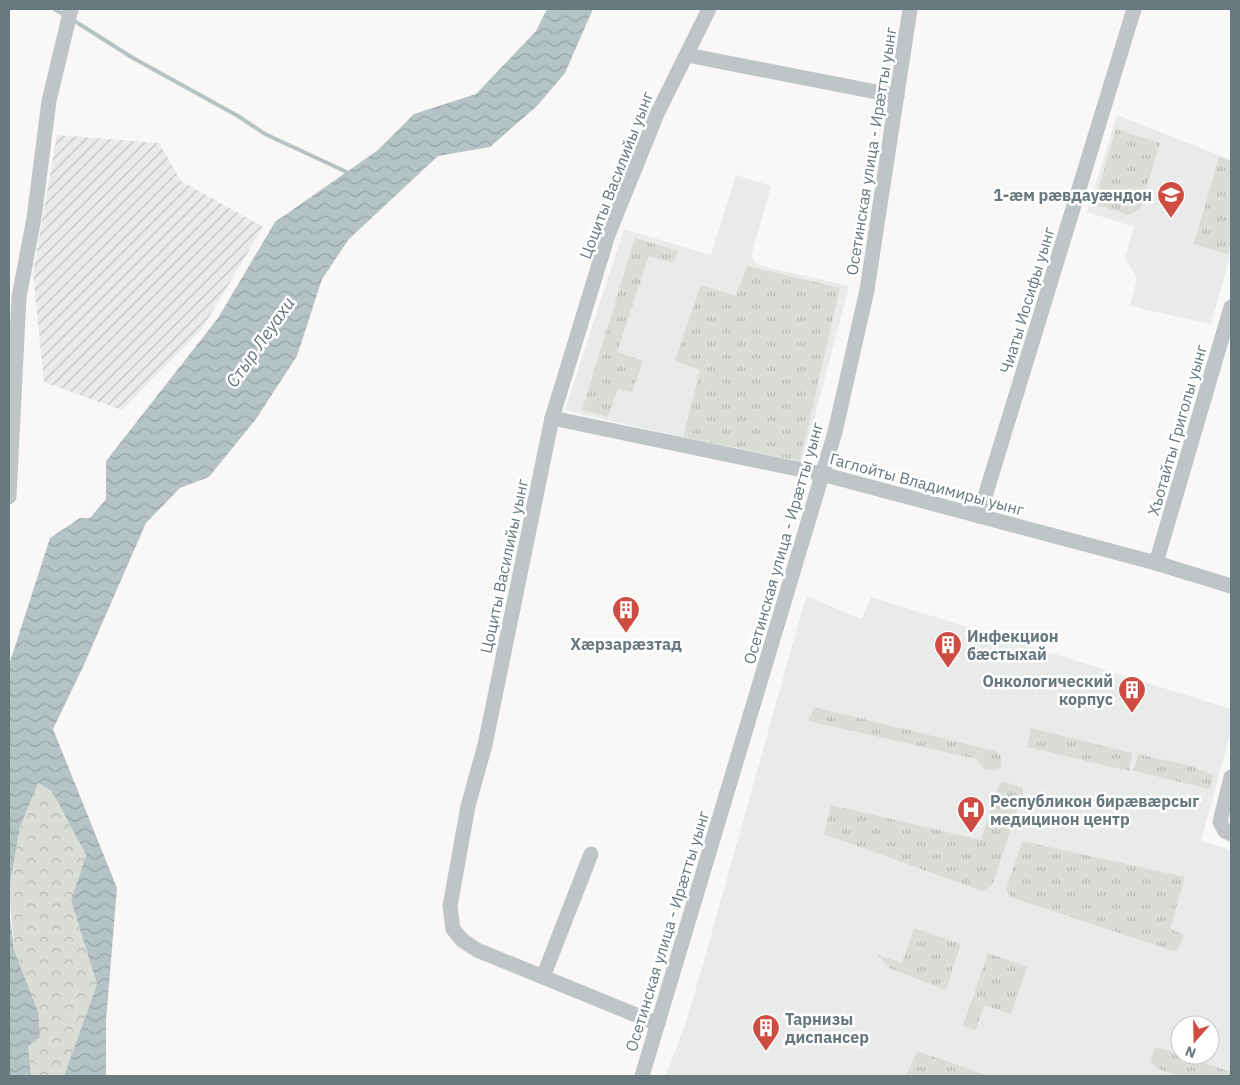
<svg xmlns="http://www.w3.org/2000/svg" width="1240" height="1085" font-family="'IBM Plex Sans',sans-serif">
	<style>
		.built { fill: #e9eaea; fill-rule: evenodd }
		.industrial { fill: url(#industrial-furrows) }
		.forest { fill: url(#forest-crowns) }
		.park { fill: url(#park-tufts) }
		.water { fill: url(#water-waves) }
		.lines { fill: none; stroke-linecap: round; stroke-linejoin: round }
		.stream { stroke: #b6c3c5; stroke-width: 4 }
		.minor { stroke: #bfc4c6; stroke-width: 15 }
		.labels { text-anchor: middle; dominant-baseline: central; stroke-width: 5; stroke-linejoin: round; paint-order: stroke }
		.street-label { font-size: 16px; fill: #67787e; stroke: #fff }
		.poi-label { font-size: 16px; font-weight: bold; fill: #67787e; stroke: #fff; text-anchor: start }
		.water-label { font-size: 18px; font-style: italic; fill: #627678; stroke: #fff }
	</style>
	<defs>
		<pattern id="industrial-furrows" width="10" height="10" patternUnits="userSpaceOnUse" patternTransform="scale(1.25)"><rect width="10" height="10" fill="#e9eaea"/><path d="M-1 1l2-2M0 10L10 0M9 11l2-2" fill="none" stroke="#c1c2c3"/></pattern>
		<pattern id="forest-crowns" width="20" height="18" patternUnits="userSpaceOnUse" patternTransform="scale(1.25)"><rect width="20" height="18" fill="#daddd6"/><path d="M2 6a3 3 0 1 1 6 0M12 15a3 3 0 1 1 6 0" fill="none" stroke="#b5b8b3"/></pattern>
		<pattern id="park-tufts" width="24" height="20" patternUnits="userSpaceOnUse" patternTransform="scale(1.25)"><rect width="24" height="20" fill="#daddd6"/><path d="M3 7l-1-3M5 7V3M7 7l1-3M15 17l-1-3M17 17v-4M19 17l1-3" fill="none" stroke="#b5b8b3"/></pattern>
		<pattern id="water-waves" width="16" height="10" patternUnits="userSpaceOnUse" patternTransform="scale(1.25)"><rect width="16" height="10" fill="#b6c3c5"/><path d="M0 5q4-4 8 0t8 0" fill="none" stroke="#98a3a5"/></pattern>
	</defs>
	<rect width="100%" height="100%" fill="#f9f8f7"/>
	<g class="built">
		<polygon points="1117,115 1231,160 1231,253 1211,324 1130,306 1137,278 1125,258 1134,227 1087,212"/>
		<polygon points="736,175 771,186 751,256 758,265 849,286 802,466 565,410 624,229 711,255"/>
		<path d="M806,596l56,23 9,-22 360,112v22l-30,110 30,9v226h-565l21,-57 16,-55zM1180,1025h30v30h-30z"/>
	</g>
	<polygon class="industrial" points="57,135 159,143 181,181 263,227 202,329 122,410 44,382 33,273"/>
	<polygon class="forest" points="37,783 52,790 86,855 71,902 97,984 64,1076 31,1076 30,1073 28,1046 38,1011 14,950 9,890 20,827"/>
	<g class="park">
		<polygon points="1116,129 1160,143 1140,209 1129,215 1094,204"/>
		<polygon points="1219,157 1231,161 1231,243 1228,254 1194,244"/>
		<polygon points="635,238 678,251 673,263 649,256 617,352 643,361 632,392 618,389 608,417 582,410"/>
		<polygon points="747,266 840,288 800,461 683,437 700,370 675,361 701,285 736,296"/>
		<polygon points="814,708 818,708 995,751 1001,756 1001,767 993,771 983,768 977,759 808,721"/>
		<polygon points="1031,728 1132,753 1129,771 1027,747"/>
		<polygon points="1138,754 1191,766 1213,775 1210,789 1134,771"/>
		<polygon points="1003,781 1023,788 1023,793 992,886 982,891 824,834 831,805 981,840 999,785"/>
		<polygon points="1022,841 1185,877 1170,928 1183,935 1179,948 1174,951 1010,897 1006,890"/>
		<polygon points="914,928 961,944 946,990 889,968 878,955 902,963"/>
		<polygon points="988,953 1027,967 1011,1014 984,1005 976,1030 963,1026"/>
		<path d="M1157,1047l74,25v4c-20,0 -69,5 -80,-15l3,-12z"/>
		<polygon points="917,1051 989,1076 906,1076"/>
	</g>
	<g class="water">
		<polygon points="547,9 593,9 565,73 537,106 490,147 438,156 349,239 322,279 297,356 256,419 209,477 180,488 146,523 83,667 53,729 117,888 106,1021 106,1076 64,1076 97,984 71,901 86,855 52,791 38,783 20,827 9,890 9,665 50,538 80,518 90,518 106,499 106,461 218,318 275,222 378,150 414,114 476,94 536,31"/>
		<polygon points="9,909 14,950 38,1011 40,1037 28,1046 31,1076 9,1076"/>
	</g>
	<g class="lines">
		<g class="stream">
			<polyline points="54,9 65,15"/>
			<polyline points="73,20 133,58 238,116 265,134 351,174"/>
		</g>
		<g class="minor">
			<polyline points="687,55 897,96"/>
			<polyline points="552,418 822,474 1156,563 1231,586"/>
			<polyline points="9,497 19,297 34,218 49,101 71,9"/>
			<polyline points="979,516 1134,9"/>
			<polyline points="1156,563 1231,307"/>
			<polyline points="1231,777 1220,822 1225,831 1231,834"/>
			<polyline points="543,977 591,854"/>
			<polyline points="658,1024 477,950 462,940 453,929 450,906 468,806 485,745 552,418 608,235 657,114 709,9"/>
			<polyline points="642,1076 835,432 867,290 910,9"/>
		</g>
	</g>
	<defs>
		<symbol id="school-pin" viewBox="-11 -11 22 30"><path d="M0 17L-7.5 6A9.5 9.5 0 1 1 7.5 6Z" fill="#ce4c41" stroke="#fff"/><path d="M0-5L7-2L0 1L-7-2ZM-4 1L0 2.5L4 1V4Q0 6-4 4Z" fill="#fff"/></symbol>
		<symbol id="building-pin" viewBox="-11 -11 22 30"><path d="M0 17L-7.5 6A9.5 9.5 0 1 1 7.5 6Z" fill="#ce4c41" stroke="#fff"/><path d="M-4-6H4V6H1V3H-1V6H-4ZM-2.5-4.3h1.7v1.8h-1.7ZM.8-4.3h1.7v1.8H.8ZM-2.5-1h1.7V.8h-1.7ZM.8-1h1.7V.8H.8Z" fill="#fff"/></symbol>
		<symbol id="hospital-pin" viewBox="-11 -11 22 30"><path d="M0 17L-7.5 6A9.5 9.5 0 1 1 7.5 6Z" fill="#ce4c41" stroke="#fff"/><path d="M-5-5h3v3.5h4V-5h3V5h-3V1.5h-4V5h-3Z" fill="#fff"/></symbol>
	</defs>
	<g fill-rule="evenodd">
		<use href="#school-pin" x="1155" y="179" width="32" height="43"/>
		<use href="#building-pin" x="610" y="594" width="32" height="43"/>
		<use href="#building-pin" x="932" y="629" width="32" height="43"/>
		<use href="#building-pin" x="1116" y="674" width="32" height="43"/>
		<use href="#hospital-pin" x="955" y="794" width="32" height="43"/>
		<use href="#building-pin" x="750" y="1012" width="32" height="43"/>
	</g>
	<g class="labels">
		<g class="street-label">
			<text transform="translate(871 151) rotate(-81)">Осетинская улица - Ирæтты уынг</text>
			<text transform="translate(616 175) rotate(-69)">Цоциты Василийы уынг</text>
			<text transform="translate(1027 300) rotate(-73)">Чиаты Иосифы уынг</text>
			<text transform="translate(1177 430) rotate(-74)">Хъотайты Григолы уынг</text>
			<text transform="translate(927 484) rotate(15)">Гаглойты Владимиры уынг</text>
			<text transform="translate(783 543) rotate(-74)">Осетинская улица - Ирæтты уынг</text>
			<text transform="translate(504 566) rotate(-78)">Цоциты Василийы уынг</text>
			<text transform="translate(667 931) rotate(-73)">Осетинская улица - Ирæтты уынг</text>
		</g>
		<g class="poi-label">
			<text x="1152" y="195" text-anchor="end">1-æм рӕвдауӕндон</text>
			<text x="967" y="636">Инфекцион<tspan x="967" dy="18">бæстыхай</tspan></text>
			<text x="626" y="644" text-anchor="middle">Хæрзарæзтад</text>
			<text x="1113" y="681" text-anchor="end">Онкологический<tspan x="1113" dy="18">корпус</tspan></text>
			<text x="990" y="801">Республикон бирæвæрсыг<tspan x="990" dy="18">медицинон центр</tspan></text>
			<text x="785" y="1019">Тарнизы<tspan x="785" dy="18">диспансер</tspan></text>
		</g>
		<g class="water-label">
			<text transform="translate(260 342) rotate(-55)">Стыр Леуахи</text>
		</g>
	</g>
	<rect width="1240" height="1085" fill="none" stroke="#67787e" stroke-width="20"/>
	<g transform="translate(1195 1040) rotate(200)"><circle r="24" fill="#ffffff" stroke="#c2c9cb"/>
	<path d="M0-4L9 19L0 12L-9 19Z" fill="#ce4c41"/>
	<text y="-8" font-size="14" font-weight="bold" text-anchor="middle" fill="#67787e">N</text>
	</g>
</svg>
